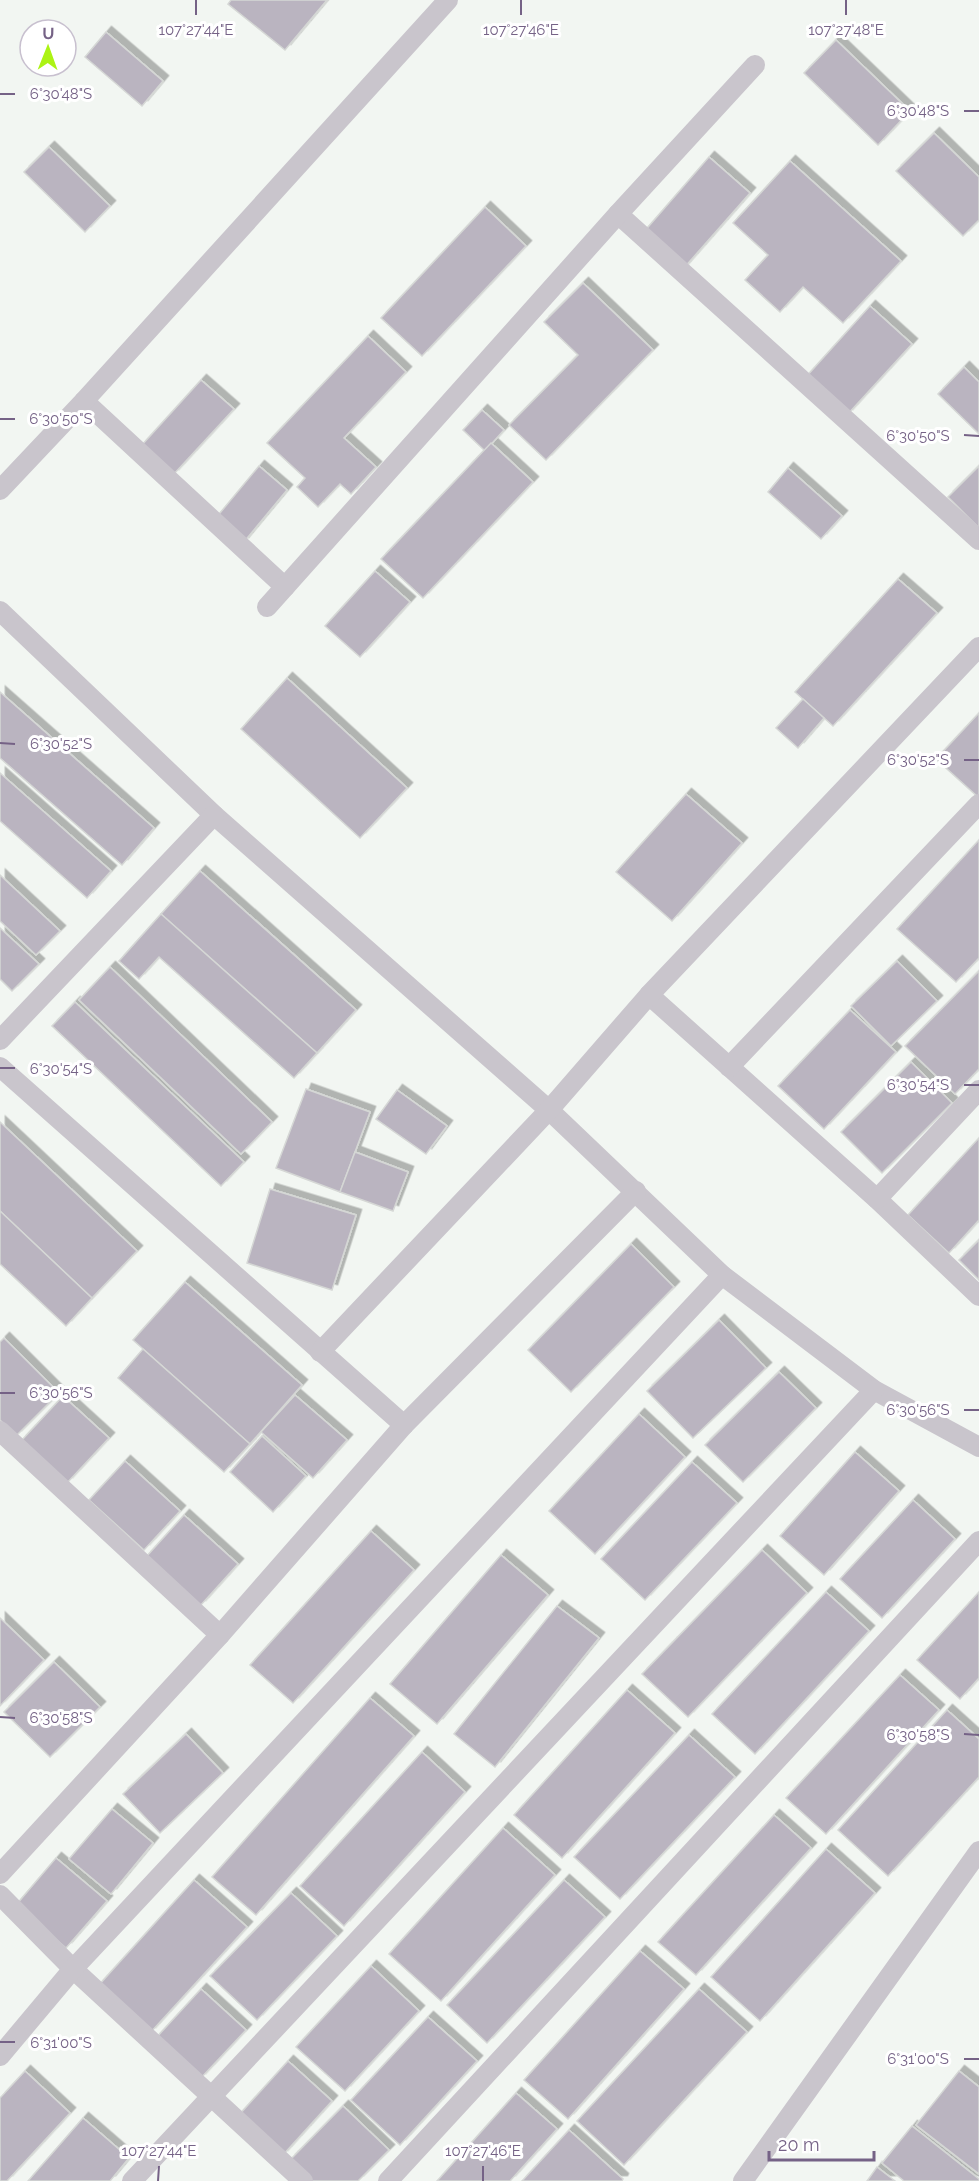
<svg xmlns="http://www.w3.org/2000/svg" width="979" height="2181" font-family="Raleway,sans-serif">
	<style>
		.building { fill: #bab4c0; stroke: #d5d7d5; stroke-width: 1.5; filter: url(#shadow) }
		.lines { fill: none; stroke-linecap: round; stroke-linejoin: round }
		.service { stroke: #c9c5cc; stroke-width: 20 }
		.ticks { fill: none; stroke: #756286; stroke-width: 2 }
		.ticks-label { font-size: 15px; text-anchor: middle; fill: #756286; stroke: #fff; stroke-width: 6; stroke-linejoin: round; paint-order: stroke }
	</style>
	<defs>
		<filter id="shadow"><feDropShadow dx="5.5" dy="-5.5" stdDeviation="0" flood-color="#0004"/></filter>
	</defs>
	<rect width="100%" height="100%" fill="#f2f6f2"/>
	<g class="building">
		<polygon points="231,0 327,0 285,50 228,4"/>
		<polygon points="106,32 163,81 142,106 85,57"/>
		<polygon points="836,40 910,111 878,145 804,73"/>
		<polygon points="934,133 979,177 979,220 963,236 896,171"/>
		<polygon points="49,147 110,206 85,232 24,172"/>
		<polygon points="709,157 750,193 683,269 642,234"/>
		<polygon points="790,161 901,261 843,323 803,287 780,312 745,280 768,255 733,223"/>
		<polygon points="485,207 526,246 422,356 381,318"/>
		<polygon points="583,283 653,350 546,460 509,425 578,355 544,322"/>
		<polygon points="870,306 912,344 847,415 805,378"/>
		<polygon points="368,336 406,372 344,438 376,467 351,494 340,484 318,507 297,487 305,478 267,443"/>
		<polygon points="964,367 979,382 979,434 938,394"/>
		<polygon points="201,380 234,409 173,475 141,446"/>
		<polygon points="482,410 504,430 485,451 463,430"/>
		<polygon points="491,443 533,482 423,598 381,559"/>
		<polygon points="259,466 287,490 243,543 215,519"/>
		<polygon points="979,466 979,528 948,497"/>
		<polygon points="788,468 842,516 821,539 768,492"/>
		<polygon points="375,571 410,602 360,657 325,626"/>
		<polygon points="898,579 937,613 833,726 795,692"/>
		<polygon points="287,678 407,788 360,838 241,729"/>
		<polygon points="0,692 154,828 122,865 0,758"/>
		<polygon points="803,699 824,718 798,748 776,728"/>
		<polygon points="979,713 979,798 936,759"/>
		<polygon points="0,773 111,871 87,898 0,821"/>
		<polygon points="686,794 742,843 672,921 616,872"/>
		<polygon points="979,840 979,958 956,982 897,929"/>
		<polygon points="200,871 356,1010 317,1053 161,914"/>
		<polygon points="0,875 60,931 36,955 0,921"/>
		<polygon points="161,914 317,1053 294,1078 159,957 139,979 119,961"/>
		<polygon points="0,928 39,964 12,991 0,979"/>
		<polygon points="897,961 937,1001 891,1046 851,1006"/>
		<polygon points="110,967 272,1122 241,1154 79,1000"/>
		<polygon points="979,971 979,1069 955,1094 905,1046"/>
		<polygon points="75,1002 244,1162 221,1186 52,1026"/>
		<polygon points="850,1010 896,1052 824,1129 778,1086"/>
		<polygon points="911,1062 952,1103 882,1173 841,1132"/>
		<polygon points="306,1089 370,1112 340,1192 276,1168"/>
		<polygon points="397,1090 447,1126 426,1154 376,1119"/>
		<polygon points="0,1122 137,1251 92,1298 0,1211"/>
		<polygon points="979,1138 979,1220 949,1253 908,1215"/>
		<polygon points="355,1152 408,1172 393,1211 340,1192"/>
		<polygon points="270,1189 356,1215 332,1290 247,1263"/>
		<polygon points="0,1211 92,1298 66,1326 0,1264"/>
		<polygon points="979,1240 979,1280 959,1260"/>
		<polygon points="631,1244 674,1287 571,1392 528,1350"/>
		<polygon points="185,1282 302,1385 250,1444 133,1340"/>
		<polygon points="719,1320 766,1368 693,1438 647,1391"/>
		<polygon points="4,1338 59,1393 16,1436 0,1420 0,1342"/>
		<polygon points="143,1349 250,1444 224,1472 118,1378"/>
		<polygon points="779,1372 816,1408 743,1482 705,1445"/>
		<polygon points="295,1395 347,1440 313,1478 261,1432"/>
		<polygon points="63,1396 109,1438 67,1483 21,1441"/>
		<polygon points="639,1414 685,1457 595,1554 549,1511"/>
		<polygon points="262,1436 306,1476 273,1512 230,1472"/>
		<polygon points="855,1452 899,1491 824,1575 780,1536"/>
		<polygon points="125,1461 180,1511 144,1550 89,1500"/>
		<polygon points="692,1462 737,1503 645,1600 601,1559"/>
		<polygon points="913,1500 955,1539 882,1618 840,1579"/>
		<polygon points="184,1515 238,1564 200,1606 146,1557"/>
		<polygon points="371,1531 414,1570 293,1703 250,1665"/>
		<polygon points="762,1550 807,1593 688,1717 642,1674"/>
		<polygon points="501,1555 548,1595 437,1724 390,1684"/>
		<polygon points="826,1592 869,1631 755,1754 712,1714"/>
		<polygon points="979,1592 979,1678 960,1699 917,1660"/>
		<polygon points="557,1606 599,1638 495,1767 454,1734"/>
		<polygon points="0,1618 44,1660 0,1706"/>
		<polygon points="54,1662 100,1707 50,1757 4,1712"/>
		<polygon points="900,1675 939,1710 826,1834 786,1798"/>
		<polygon points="627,1690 675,1733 562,1858 514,1815"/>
		<polygon points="370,1698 414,1736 256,1915 212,1877"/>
		<polygon points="947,1710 979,1739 979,1777 888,1876 838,1830"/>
		<polygon points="186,1734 223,1773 160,1833 123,1794"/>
		<polygon points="689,1735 735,1777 620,1899 574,1857"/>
		<polygon points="422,1752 465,1792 344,1926 300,1886"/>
		<polygon points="112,1809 153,1843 111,1894 69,1859"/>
		<polygon points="774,1815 811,1848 696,1975 658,1942"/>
		<polygon points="503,1828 555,1875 441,2001 389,1954"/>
		<polygon points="826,1849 875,1893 760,2021 711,1977"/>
		<polygon points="56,1858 107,1901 66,1948 16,1905"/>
		<polygon points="194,1880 247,1927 150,2033 98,1986"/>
		<polygon points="564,1880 605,1917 487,2043 447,2005"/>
		<polygon points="291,1893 337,1936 257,2020 210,1976"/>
		<polygon points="640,1951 684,1989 568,2119 524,2080"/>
		<polygon points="371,1966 419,2011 345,2091 296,2047"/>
		<polygon points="201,1989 246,2030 200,2079 155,2039"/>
		<polygon points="699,1989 747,2032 624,2165 577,2121"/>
		<polygon points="428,2017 477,2061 400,2145 351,2100"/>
		<polygon points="288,2061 332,2101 282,2156 238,2116"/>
		<polygon points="25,2071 70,2113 7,2181 0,2181 0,2098"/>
		<polygon points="959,2071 979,2087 979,2174 916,2125"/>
		<polygon points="516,2093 557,2129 510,2181 437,2181"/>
		<polygon points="343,2106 389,2150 358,2181 312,2181 290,2160"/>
		<polygon points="83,2118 129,2158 110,2181 28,2181"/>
		<polygon points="912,2126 979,2179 979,2181 904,2181 882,2163"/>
		<polygon points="569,2130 623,2179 622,2181 522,2181"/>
		<polygon points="877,2167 895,2181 867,2181"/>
	</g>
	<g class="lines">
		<g class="service">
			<polyline points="618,214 979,540"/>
			<polyline points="84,401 285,587"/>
			<polyline points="0,490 84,401 448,0"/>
			<polyline points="267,607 618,214 755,65"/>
			<polyline points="0,611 214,815 549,1110 722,1275 874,1390 979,1447"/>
			<polyline points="649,995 877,1199 979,1296"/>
			<polyline points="0,1040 214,815"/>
			<polyline points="0,1067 404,1425"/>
			<polyline points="729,1067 979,804"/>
			<polyline points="877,1199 979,1090"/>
			<polyline points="320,1352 549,1110 649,995 979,647"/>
			<polyline points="0,1431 220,1635"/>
			<polyline points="0,1874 220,1635 404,1425 636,1191"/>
			<polyline points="0,1895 73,1969 303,2181"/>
			<polyline points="0,2056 73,1969 722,1275"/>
			<polyline points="132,2181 874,1390"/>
			<polyline points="388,2181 979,1541"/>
			<polyline points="743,2181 979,1851"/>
		</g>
	</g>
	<path class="ticks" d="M196,15v-15M521,15v-15M846,15v-15M0,94h15M964,111h15M0,419h15M964,435l15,1M0,743l15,1M964,760h15M0,1068h15M964,1085h15M0,1393h15M964,1410h15M0,1717l15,1M964,1734l15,1M0,2042h15M964,2059h15M158,2181l1,-15M483,2181v-15"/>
	<g class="ticks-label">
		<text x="196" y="35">107°27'44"E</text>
		<text x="521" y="35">107°27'46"E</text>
		<text x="846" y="35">107°27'48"E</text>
		<text x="61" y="99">6°30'48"S</text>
		<text x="918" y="116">6°30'48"S</text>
		<text x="61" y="424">6°30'50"S</text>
		<text x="918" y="441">6°30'50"S</text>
		<text x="61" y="749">6°30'52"S</text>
		<text x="918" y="765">6°30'52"S</text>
		<text x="61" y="1074">6°30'54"S</text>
		<text x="918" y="1090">6°30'54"S</text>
		<text x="61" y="1398">6°30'56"S</text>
		<text x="918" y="1415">6°30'56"S</text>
		<text x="61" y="1723">6°30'58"S</text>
		<text x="918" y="1740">6°30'58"S</text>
		<text x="61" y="2048">6°31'00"S</text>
		<text x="918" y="2064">6°31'00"S</text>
		<text x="159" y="2156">107°27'44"E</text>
		<text x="483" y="2156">107°27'46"E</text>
	</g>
	<g transform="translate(48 48) rotate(1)"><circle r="28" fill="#ffffff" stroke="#c8c0cf" stroke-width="1.5"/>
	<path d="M0-4.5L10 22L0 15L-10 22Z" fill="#acf314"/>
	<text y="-9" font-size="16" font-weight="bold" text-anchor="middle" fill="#756286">U</text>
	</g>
	<path d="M769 2151v9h105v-9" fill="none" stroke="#756286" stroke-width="3"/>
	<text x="778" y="2151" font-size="18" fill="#756286" stroke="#ffffff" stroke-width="4.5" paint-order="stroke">20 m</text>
</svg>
